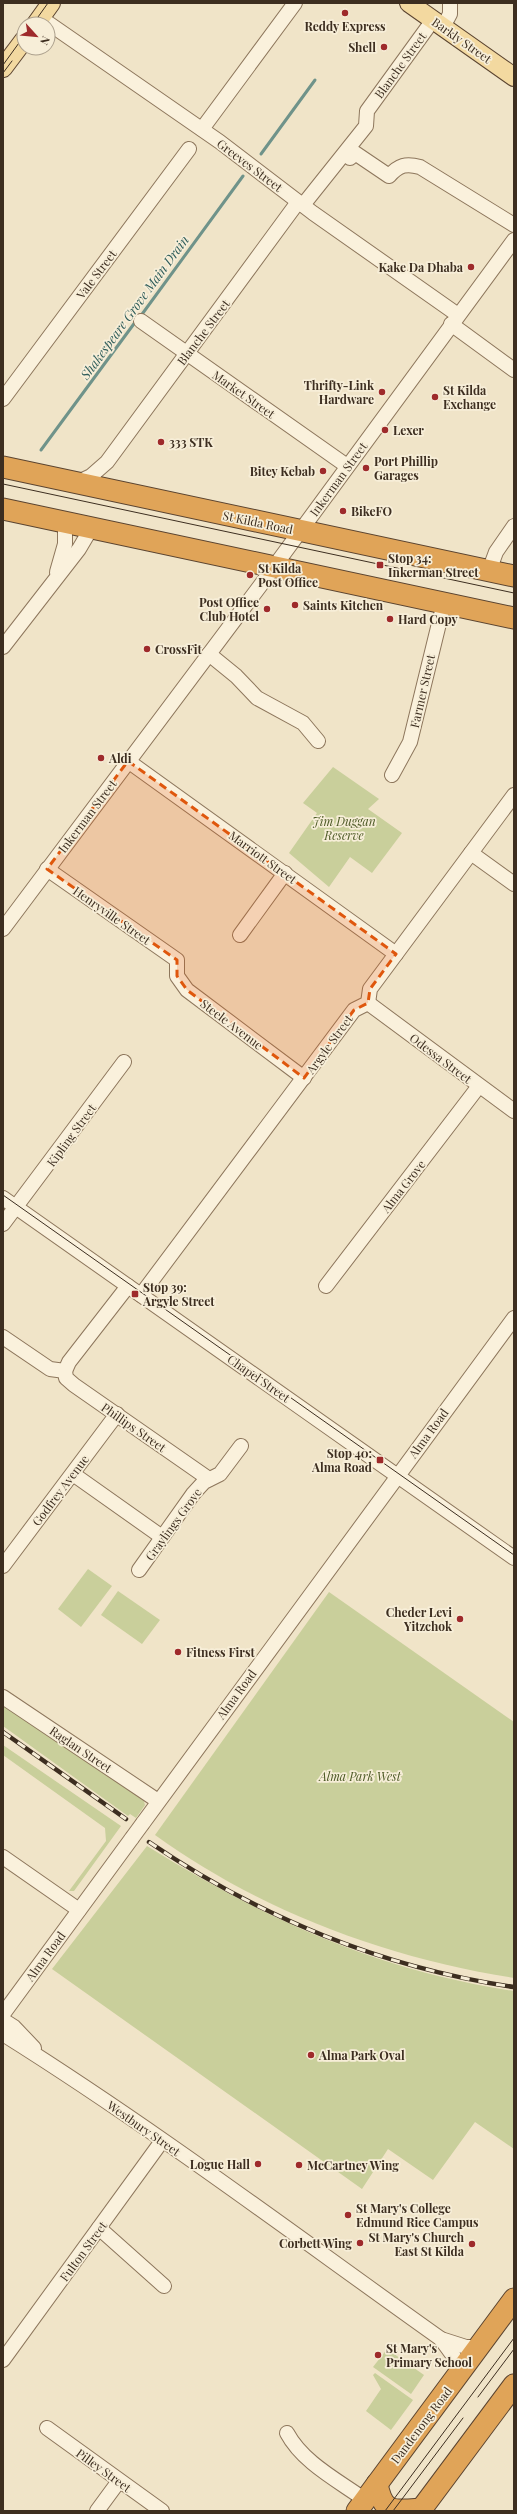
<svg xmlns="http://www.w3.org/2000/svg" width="517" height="2514" font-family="'Playfair Display',serif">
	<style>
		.green { fill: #c9cf9b }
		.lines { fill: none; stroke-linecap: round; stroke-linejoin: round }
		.stream { stroke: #6f938a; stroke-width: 3 }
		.minor-casing { stroke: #8d765c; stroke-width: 16 }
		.major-casing { stroke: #5b4430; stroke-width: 20 }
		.highway-casing { stroke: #5b4430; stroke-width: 23 }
		.minor { stroke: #faf1dc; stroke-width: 14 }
		.major { stroke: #f3d9a0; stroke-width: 18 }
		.highway { stroke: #e0a458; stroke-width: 21 }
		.tram { stroke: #3d2e20; stroke-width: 1 }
		.rail-casing { stroke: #3d2e20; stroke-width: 4.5 }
		.rail { stroke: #f7eed8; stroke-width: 3; stroke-dasharray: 9; stroke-linecap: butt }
		.minor-bridge-casing { stroke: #8d765c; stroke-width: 16; stroke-linecap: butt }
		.minor-bridge { stroke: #faf1dc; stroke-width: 14 }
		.marked { fill: #df570d; fill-opacity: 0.2; stroke: #df570d; stroke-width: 3; stroke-dasharray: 8 5; stroke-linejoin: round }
		.poi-dot { fill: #9e2a2b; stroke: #f7eed8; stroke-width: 1.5 }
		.labels { text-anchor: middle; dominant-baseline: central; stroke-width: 3.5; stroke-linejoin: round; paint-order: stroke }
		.poi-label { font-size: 12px; font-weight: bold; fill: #3d2e20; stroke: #f7eed8; text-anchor: start }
		.street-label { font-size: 12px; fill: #3d2e20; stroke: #f7eed8 }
		.park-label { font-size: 12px; font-style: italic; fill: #4d5a26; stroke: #f7eed8 }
		.water-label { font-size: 13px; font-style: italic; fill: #2f5d5a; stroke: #f7eed8 }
	</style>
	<rect width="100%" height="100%" fill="#f0e4c8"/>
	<g class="green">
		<polygon points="333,767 379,799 368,809 402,833 372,873 350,857 329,887 289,853 317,813 303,803"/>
		<polygon points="88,1569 112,1586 81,1627 58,1609"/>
		<polygon points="118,1591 160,1620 142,1644 101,1615"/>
		<path d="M329,1592l185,130v256c-127,-20 -254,-67 -359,-143z"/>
		<polygon points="3,1703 143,1798 145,1805 136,1818 130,1814 128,1816 3,1726"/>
		<polygon points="3,1745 121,1826 74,1891 69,1891 106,1841 105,1828 3,1755"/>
		<path d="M147,1846c118,73 228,124 367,145v158l-39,-27 -42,58 -45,-31 -26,40 -310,-220z"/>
		<polygon points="387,2349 424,2375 411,2394 373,2367"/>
		<polygon points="375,2373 413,2400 391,2430 366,2411 381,2389 373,2375"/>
	</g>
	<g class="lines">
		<g class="stream">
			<polyline points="261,154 315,80"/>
			<polyline points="140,317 243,176"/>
			<polyline points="41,450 136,321"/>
		</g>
		<defs>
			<g id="minor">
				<polyline points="41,18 220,142 313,213 458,315"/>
				<polyline points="443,27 450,14 450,3"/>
				<polyline points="202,129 295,3"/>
				<path d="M350,158l5,-5 34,23c10,-11 17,-13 31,-9l94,58"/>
				<polyline points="303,205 366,126 367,111 433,20"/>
				<polyline points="141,321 347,466"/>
				<polyline points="451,324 514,370"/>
				<polyline points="3,399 189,149"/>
				<polyline points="76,483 91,476 107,462 298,202"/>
				<polyline points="489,571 496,552 514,526"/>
				<polyline points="57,572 65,544 65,522"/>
				<polyline points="3,647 79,549 92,527"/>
				<polyline points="209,654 236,676 257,698 303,723 318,741"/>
				<polyline points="128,761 396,954"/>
				<polyline points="392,775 410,742 444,603"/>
				<polyline points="471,853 514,884"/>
				<polyline points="47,869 177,960 177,976 187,990 304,1078"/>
				<polyline points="3,929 260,586 514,240"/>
				<polyline points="240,935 285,873"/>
				<polyline points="368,1003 514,1111"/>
				<polyline points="3,1198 514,1558"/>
				<polyline points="3,1224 124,1062"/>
				<polyline points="326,1286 479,1086"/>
				<polyline points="141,1295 354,1010 368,1003 370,989 514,795"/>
				<polyline points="3,1337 50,1369 65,1371"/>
				<polyline points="65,1371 66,1378 74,1385 209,1479"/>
				<polyline points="65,1371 69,1362 128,1286"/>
				<polyline points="73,1474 162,1537"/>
				<polyline points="3,1566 117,1414"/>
				<polyline points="139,1570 193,1494 204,1482 220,1474 241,1446"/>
				<polyline points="3,1697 158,1801"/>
				<polyline points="143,1823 514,1318"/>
				<polyline points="3,1857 79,1910"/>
				<polyline points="3,2014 132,1838"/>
				<polyline points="3,2020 14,2027 34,2048"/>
				<path d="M3,2034c150,94 293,202 438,305l25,8h13"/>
				<polyline points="99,2228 164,2286"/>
				<polyline points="441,2339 463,2369"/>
				<polyline points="3,2360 162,2141"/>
				<polyline points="47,2428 162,2511"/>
				<path d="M287,2433c16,30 52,48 78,67"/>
				<polyline points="97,2511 119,2481"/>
			</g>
			<g id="major">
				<polyline points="409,3 514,77"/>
				<polyline points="36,24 51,3"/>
				<polyline points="3,68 24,40"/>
			</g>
			<g id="highway">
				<polyline points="3,467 514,576"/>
				<polyline points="3,509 514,618"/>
				<path d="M377,2484c6,30 16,27 44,25"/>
				<polyline points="357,2511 514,2299"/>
				<polyline points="420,2511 514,2385"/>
			</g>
		</defs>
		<use href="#minor" class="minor-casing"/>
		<use href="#major" class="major-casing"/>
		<use href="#highway" class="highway-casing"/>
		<use href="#minor" class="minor"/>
		<use href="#major" class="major"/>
		<use href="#highway" class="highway"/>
		<g class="tram">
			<polyline points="33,24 48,3"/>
			<polyline points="3,65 24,36"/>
			<polyline points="3,73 12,61"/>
			<polyline points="3,484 514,593"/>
			<polyline points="3,1195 514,1555"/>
			<polyline points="478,2397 514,2349"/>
			<polyline points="385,2511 514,2338"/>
			<polyline points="393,2511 463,2418"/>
		</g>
		<defs>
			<g id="rail">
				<polyline points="3,1732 126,1819"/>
				<path d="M149,1842c110,75 234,126 365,145"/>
			</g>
		</defs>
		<use href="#rail" class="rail-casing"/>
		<use href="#rail" class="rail"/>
		<defs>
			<polyline id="minor-bridge" points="132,1838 143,1823"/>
		</defs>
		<use href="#minor-bridge" class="minor-bridge-casing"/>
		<use href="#minor-bridge" class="minor-bridge"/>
	</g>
	<path class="marked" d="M128,761l268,193 -26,35 -2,14 -14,7 -50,68 -117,-88 -10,-14v-16l-130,-91z"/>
	<g class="poi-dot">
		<circle cx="345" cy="13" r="4"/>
		<circle cx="384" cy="47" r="4"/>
		<circle cx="471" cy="267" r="4"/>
		<circle cx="382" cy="392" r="4"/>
		<circle cx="435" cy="397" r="4"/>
		<circle cx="385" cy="430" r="4"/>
		<circle cx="161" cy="442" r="4"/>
		<circle cx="366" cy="468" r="4"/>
		<circle cx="323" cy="471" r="4"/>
		<circle cx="343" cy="511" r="4"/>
		<rect x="376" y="561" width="8" height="8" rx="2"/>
		<circle cx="250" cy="575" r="4"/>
		<circle cx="295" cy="605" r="4"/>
		<circle cx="267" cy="609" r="4"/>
		<circle cx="390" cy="619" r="4"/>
		<circle cx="147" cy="649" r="4"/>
		<circle cx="101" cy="758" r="4"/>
		<rect x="131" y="1290" width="8" height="8" rx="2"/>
		<rect x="376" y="1456" width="8" height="8" rx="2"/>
		<circle cx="460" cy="1619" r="4"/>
		<circle cx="178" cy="1652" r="4"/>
		<circle cx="311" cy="2055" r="4"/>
		<circle cx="258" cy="2164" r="4"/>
		<circle cx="299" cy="2165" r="4"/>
		<circle cx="348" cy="2215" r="4"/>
		<circle cx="360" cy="2243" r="4"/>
		<circle cx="472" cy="2244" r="4"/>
		<circle cx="378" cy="2355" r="4"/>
	</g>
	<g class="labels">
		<g class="poi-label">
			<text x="345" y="26" text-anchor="middle">Reddy Express</text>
			<text x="376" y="47" text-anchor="end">Shell</text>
			<text x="463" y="267" text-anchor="end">Kake Da Dhaba</text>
			<text x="374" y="385" text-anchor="end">Thrifty-Link<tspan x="374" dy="14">Hardware</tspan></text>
			<text x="443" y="390">St Kilda<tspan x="443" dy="14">Exchange</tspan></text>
			<text x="393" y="430">Lexer</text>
			<text x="169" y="442">333 STK</text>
			<text x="374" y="461">Port Phillip<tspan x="374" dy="14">Garages</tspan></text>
			<text x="315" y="471" text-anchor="end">Bitey Kebab</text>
			<text x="351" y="511">BikeFO</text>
			<text x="388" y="558">Stop 34:<tspan x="388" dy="14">Inkerman Street</tspan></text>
			<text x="258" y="568">St Kilda<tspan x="258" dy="14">Post Office</tspan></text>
			<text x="259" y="602" text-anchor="end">Post Office<tspan x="259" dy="14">Club Hotel</tspan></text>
			<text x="303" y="605">Saints Kitchen</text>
			<text x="398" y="619">Hard Copy</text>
			<text x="155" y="649">CrossFit</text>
			<text x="109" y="758">Aldi</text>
			<text x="143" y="1287">Stop 39:<tspan x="143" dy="14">Argyle Street</tspan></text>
			<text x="372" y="1453" text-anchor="end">Stop 40:<tspan x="372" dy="14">Alma Road</tspan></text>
			<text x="452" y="1612" text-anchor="end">Cheder Levi<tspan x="452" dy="14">Yitzchok</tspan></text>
			<text x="186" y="1652">Fitness First</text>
			<text x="319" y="2055">Alma Park Oval</text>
			<text x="250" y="2164" text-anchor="end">Logue Hall</text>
			<text x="307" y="2165">McCartney Wing</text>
			<text x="356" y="2208">St Mary's College<tspan x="356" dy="14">Edmund Rice Campus</tspan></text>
			<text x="464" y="2237" text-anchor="end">St Mary's Church<tspan x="464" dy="14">East St Kilda</tspan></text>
			<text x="352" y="2243" text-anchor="end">Corbett Wing</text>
			<text x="386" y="2348">St Mary's<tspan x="386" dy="14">Primary School</tspan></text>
		</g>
		<g class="street-label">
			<text transform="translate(462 40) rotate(35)">Barkly Street</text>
			<text transform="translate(400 65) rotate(-54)">Blanche Street</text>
			<text transform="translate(250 165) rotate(37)">Greeves Street</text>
			<text transform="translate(96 274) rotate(-53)">Vale Street</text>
			<text transform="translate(203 332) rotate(-53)">Blanche Street</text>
			<text transform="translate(244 394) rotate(35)">Market Street</text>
			<text transform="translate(338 479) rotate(-54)">Inkerman Street</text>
			<text transform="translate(258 522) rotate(12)">St Kilda Road</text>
			<text transform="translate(422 691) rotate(-77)">Farmer Street</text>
			<text transform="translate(87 816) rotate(-53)">Inkerman Street</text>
			<text transform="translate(263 857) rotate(36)">Marriott Street</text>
			<text transform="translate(112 915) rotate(35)">Henryville Street</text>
			<text transform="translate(232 1024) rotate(37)">Steele Avenue</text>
			<text transform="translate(329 1044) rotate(-54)">Argyle Street</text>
			<text transform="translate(441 1058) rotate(37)">Odessa Street</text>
			<text transform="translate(71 1135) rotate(-54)">Kipling Street</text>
			<text transform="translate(403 1186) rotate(-52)">Alma Grove</text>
			<text transform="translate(259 1378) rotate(35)">Chapel Street</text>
			<text transform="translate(134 1427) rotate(35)">Phillips Street</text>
			<text transform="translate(428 1433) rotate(-54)">Alma Road</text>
			<text transform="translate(60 1490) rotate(-53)">Godfrey Avenue</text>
			<text transform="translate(173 1524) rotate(-54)">Graylings Grove</text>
			<text transform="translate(236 1694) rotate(-54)">Alma Road</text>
			<text transform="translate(81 1749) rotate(34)">Raglan Street</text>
			<text transform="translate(45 1956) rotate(-54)">Alma Road</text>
			<text transform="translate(144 2128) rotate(35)">Westbury Street</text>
			<text transform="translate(83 2251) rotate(-54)">Fulton Street</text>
			<text transform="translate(421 2425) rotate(-53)">Dandenong Road</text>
			<text transform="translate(104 2470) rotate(36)">Pilley Street</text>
		</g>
		<g class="park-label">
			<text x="344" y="821">Jim Duggan<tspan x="344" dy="14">Reserve</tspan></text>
			<text x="360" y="1776">Alma Park West</text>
		</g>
		<g class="water-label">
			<text transform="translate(134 307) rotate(-54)">Shakespeare Grove Main Drain</text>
		</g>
	</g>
	<rect width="517" height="2514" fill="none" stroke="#3d2e20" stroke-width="8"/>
	<g transform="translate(36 36) rotate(117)"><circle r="19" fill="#f7eed8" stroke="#ada18e"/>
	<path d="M0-3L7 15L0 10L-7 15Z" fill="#9e2a2b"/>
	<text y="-6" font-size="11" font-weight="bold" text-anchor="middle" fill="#3d2e20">N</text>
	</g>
</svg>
